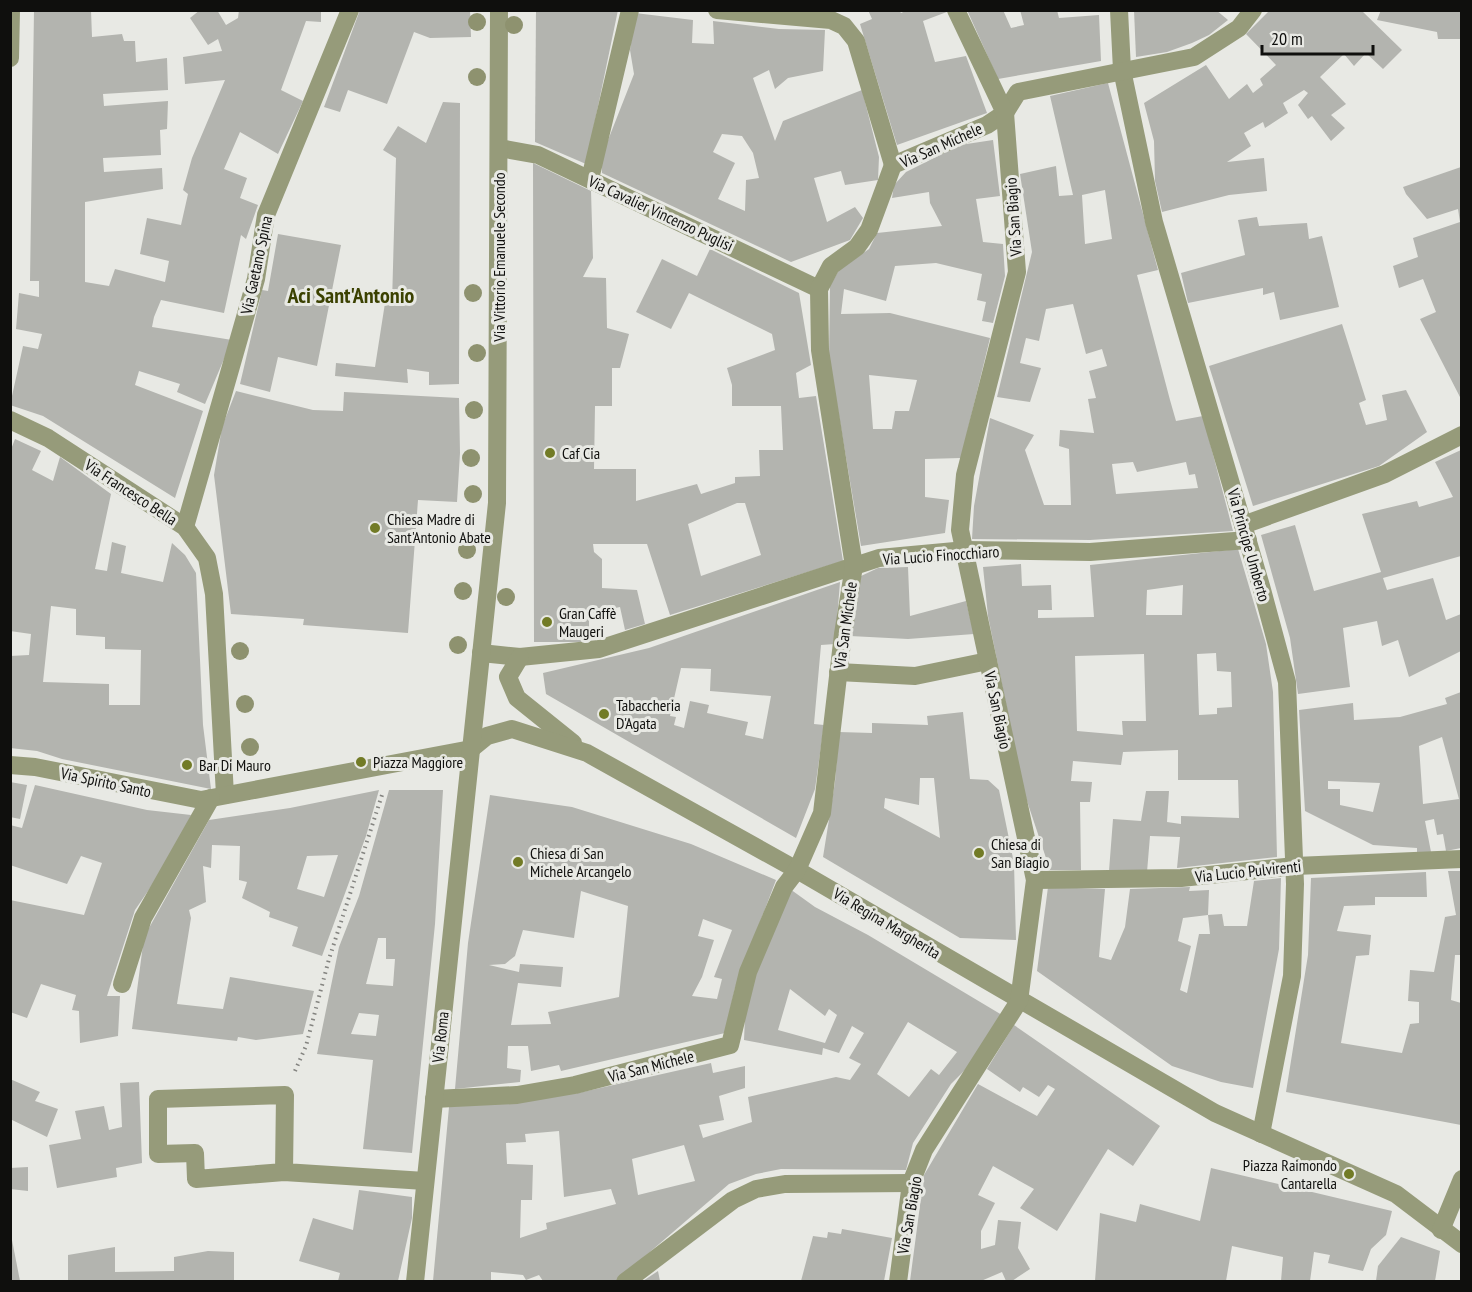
<svg xmlns="http://www.w3.org/2000/svg" width="1472" height="1292" font-family="'PT Sans Narrow',sans-serif">
	<style>
		.building { fill: #b3b4af; fill-rule: evenodd }
		.lines { fill: none; stroke-linecap: round; stroke-linejoin: round }
		.path { stroke: #848480; stroke-width: 4; stroke-dasharray: 1.5 4.5; stroke-linecap: butt }
		.minor { stroke: #969b7a; stroke-width: 18 }
		.tree { fill: #8e926f }
		.poi-dot { fill: #727b26; stroke: #e8e9e4; stroke-width: 2 }
		.labels { text-anchor: middle; dominant-baseline: central; stroke-width: 6; stroke-linejoin: round; paint-order: stroke }
		.street-label { font-size: 16px; fill: #0f0f0d; stroke: #e8e9e4 }
		.poi-label { font-size: 16px; fill: #0f0f0d; stroke: #e8e9e4; text-anchor: start }
		.district-label { font-size: 22px; font-weight: bold; fill: #3b4101; stroke: #e8e9e4 }
	</style>
	<rect width="100%" height="100%" fill="#e8e9e4"/>
	<g class="building">
		<polygon points="34,10 91,10 92,37 122,34 124,41 135,41 136,62 167,58 168,90 103,94 104,106 168,101 167,129 160,130 161,155 103,158 104,172 162,168 163,189 85,202 85,282 109,286 115,269 165,282 169,261 140,254 147,218 181,225 188,194 183,190 192,158 225,80 185,84 183,57 222,51 218,39 208,45 190,18 200,10 217,10 226,25 238,18 239,10 321,10 321,22 306,21 281,90 303,101 278,154 240,132 224,169 247,178 240,198 258,205 246,239 241,235 224,313 161,300 154,317 152,327 232,340 205,404 177,392 180,384 139,371 135,385 203,411 175,498 43,416 10,405 23,346 38,349 42,334 16,329 19,293 39,297 39,281 30,281"/>
		<polygon points="360,10 470,10 471,37 430,38 414,32 387,104 348,90 340,112 324,107"/>
		<polygon points="536,10 618,10 586,164 535,142"/>
		<polygon points="868,10 899,10 901,13 908,10 952,10 923,21 935,62 966,56 987,113 897,145 860,24 872,19"/>
		<polygon points="967,10 1003,10 1011,28 1024,25 1020,10 1057,10 1059,18 1099,15 1101,61 998,79"/>
		<polygon points="1134,10 1216,10 1228,20 1209,35 1192,43 1167,52 1136,57"/>
		<polygon points="1270,10 1361,10 1402,50 1383,69 1366,53 1354,66 1344,54 1320,77 1346,104 1331,115 1345,128 1331,141 1312,116 1308,119 1298,105 1308,93 1304,90 1283,103 1288,113 1265,128 1263,122 1244,133 1251,146 1227,162 1264,158 1267,191 1229,195 1162,212 1155,181 1154,141 1144,103 1206,65 1229,99 1247,84 1253,93 1263,85 1260,79 1276,65 1246,34"/>
		<polygon points="1381,10 1461,10 1461,39 1438,39 1437,32 1377,20"/>
		<path d="M635,13l58,7 -1,23 22,1 -1,-23 66,8 46,1 -2,41 -35,7 -13,11 -6,-19 -16,8 22,63 8,-20 79,-31 17,67 -1,23 -33,5 -4,-14 -27,7 13,44 28,-15 8,11 -13,22 -59,22 -189,-89 -1,-15 33,-84 -4,-24zM722,134l20,2 11,17 6,25 -13,2 -1,31 -27,-12 17,-36 -22,-11z"/>
		<path d="M1108,83l50,187 -21,5 33,125 6,21 27,-5 30,115 -143,9 -118,-1 2,-33 16,-88 44,17 -9,15 19,55h27l-2,-56 -10,-3 1,-16 34,3 -6,-34 8,-1 -7,-27 18,-5 -5,-17 -16,5 -13,-50 -27,5 -7,32 -13,-3 -6,25 21,5 -11,34 -33,-5 35,-145 -12,-78 36,-8 3,30 14,-1 -23,-99zM1105,190l7,49 -27,5 -3,-49zM1133,462l4,10 49,-10 3,13 6,-1 3,14 -82,6 -4,-30z"/>
		<polygon points="443,102 460,103 459,384 429,385 429,372 407,369 408,383 335,376 336,363 375,367 385,303 392,303 396,158 383,150 398,126 426,143"/>
		<path d="M993,140l7,56 -24,3 7,43 20,2 2,32 -12,47 -11,-2 4,-19 -9,-2 5,-26 -46,-11 -41,3 -9,35 -42,-12 -3,25 49,-1 100,25 -29,120 -36,1v38l24,3 -4,33 -84,13 -32,-189 1,-71 9,-16 30,-21 8,-16 65,-7 -12,-23 -1,-11 -37,6 2,-13 12,-13 54,-27zM869,375l48,5 -8,31h-14l-3,18h-19z"/>
		<path d="M533,163l58,28 2,67 -10,19 23,1 1,50 22,6 -9,34h-8v38h-17l-1,63h42v32l61,-17 4,10 34,-11v-6l25,-1 -1,-26h24l-2,-44h-49v-21l-5,-17 48,-18 -3,-16 -83,-41 -18,36 -35,-17 26,-53 35,17 13,-27 89,44 12,72 -15,8 3,25 17,-2 27,165 -173,54 -23,-71h-54l1,8 8,7v29l35,2 8,34 -20,6 -5,-23 -31,7v28h-55zM737,503h8l16,52 -60,21 -13,-52z"/>
		<polygon points="1461,167 1461,399 1420,319 1436,312 1423,279 1399,288 1393,266 1418,257 1413,238 1460,222 1458,209 1427,219 1406,194 1403,187"/>
		<polygon points="1257,217 1259,226 1307,223 1309,239 1322,236 1339,307 1280,320 1274,292 1263,295 1263,288 1188,303 1181,273 1245,255 1238,220"/>
		<polygon points="278,234 341,245 317,366 278,357 270,392 240,384 262,290 268,291"/>
		<polygon points="1342,324 1366,400 1359,403 1366,425 1387,420 1382,395 1406,390 1427,432 1379,466 1253,506 1209,366"/>
		<polygon points="236,391 313,410 343,411 344,392 459,398 460,453 457,502 418,500 408,633 303,625 304,619 231,614 214,475 222,427"/>
		<path d="M15,439l26,12 -9,19 21,11 7,-24 51,37 -16,75 12,2 5,-29 14,4 -5,27 42,9 9,-39 13,12 11,18 7,152 8,64 -149,-30 -25,-8 -27,-3v-92l19,-1 2,-21 -21,-3v-179zM51,606l25,3v26l29,2v12l36,1 -1,55h-31v-21l-66,-2z"/>
		<polygon points="1461,450 1461,556 1383,578 1387,590 1433,578 1446,620 1461,614 1461,651 1409,677 1398,640 1382,646 1377,621 1343,628 1350,687 1298,694 1290,638 1261,535 1295,525 1314,591 1381,572 1362,514 1417,501 1419,507 1453,497 1435,462"/>
		<path d="M1238,549l28,95 7,48 4,165 -100,11 3,-31 -30,-1 -3,36 -38,-1 4,-52 28,2 5,-30h23l-2,31 14,2v-8l58,2 -1,-38h-60v-30l-55,2 -2,13 -48,-4 -2,20 21,1 -2,20h-10l1,68h-31l-26,-78 -36,-176 -5,-49 38,-3 1,22 29,-1 1,25h-14v8l56,-1 -4,-52zM1183,585l-1,30h-36l1,-25zM1216,653l1,18 14,1 1,35 -15,1v6l-18,1 -2,-61zM1144,654l2,67h-24l1,14 -46,-4 -2,-75z"/>
		<polygon points="908,567 910,616 966,601 974,634 908,639 850,636 861,576 878,568"/>
		<path d="M840,582l-5,62 -14,1 -7,79 10,1 -9,64 -19,49 -250,-144 -3,-21 106,-25zM681,668l30,1 -1,22 61,5 -8,43 -18,-4 3,-13 -41,-9 2,-8 -19,-4 -6,27 -10,-3 2,-8 -6,-1z"/>
		<path d="M1461,692v156l-15,3 -3,-17 -6,1 -3,-16 -9,2 6,31 -14,3v-7l-44,-3 -68,-34 -6,-101 54,-7 1,17 46,-3 47,-13 -2,-6zM1442,737l17,62 -36,5 -4,-58zM1328,781l52,2 -7,29 -33,-7v-16h-12z"/>
		<path d="M963,712l7,67 18,1 11,10 15,73 2,77 -56,-2 -137,-81 12,-75 4,-50 33,1v-10l56,2 -1,-9zM920,778h14l6,60 -56,-30 1,-10 34,7z"/>
		<polygon points="10,782 27,785 20,819 10,817"/>
		<polygon points="35,785 147,810 191,815 174,853 135,910 107,996 120,996 118,1036 80,1043 79,1011 72,1010 76,995 41,984 27,1018 10,1012 10,900 84,915 102,863 81,856 67,884 10,865 10,825 22,828"/>
		<path d="M379,790l-13,46 -44,120 -30,-10 6,-19 -29,-10 1,-5 -28,-14 5,-16 -8,-2 1,-34 -28,-1 -1,23 -8,-2 3,36 -17,8 2,8 -14,86 46,5 7,-32 84,14 -11,43 -47,6 -18,-3 -1,4 -105,-12 12,-92 65,-117 81,-12zM338,855l-14,42 -27,-8 10,-33z"/>
		<path d="M389,790h54l-8,134 -23,229 -49,-4 10,-89 -56,-6 22,-107 20,-51zM378,938h8v21h9l-2,27 -27,-2zM359,1013l20,2 -3,21 -25,-2z"/>
		<path d="M490,795l82,12 119,37 85,36 -41,108 -10,45 -164,38 -2,-6 -28,6 -3,-25h-20l-1,22 14,2 -1,12 -65,7 13,-146zM581,891l47,15 -9,91 -71,15 3,12 -40,1 7,-42 43,4 2,-20 -43,-3 -1,8 -30,-7 16,-1 10,-8 8,-26 51,8zM703,919l29,11 -18,47 8,2 -5,20 -25,-3 10,-19 12,-37 -16,-4z"/>
		<polygon points="1448,871 1461,871 1461,955 1455,955 1451,1000 1461,1003 1461,1125 1286,1092 1308,955 1311,878 1426,872 1427,897 1375,897 1375,905 1344,906 1337,931 1371,935 1369,955 1356,956 1341,1043 1402,1053 1410,1024 1419,1023 1419,1002 1408,1001 1410,970 1434,972 1445,917 1456,915"/>
		<polygon points="1281,878 1279,949 1253,1088 1221,1082 1172,1066 1037,971 1048,887 1105,889 1099,957 1111,960 1125,927 1130,889 1190,887 1189,891 1209,890 1208,915 1183,918 1178,941 1191,946 1180,990 1187,993 1199,934 1210,934 1208,915 1222,914 1224,926 1247,926 1254,881"/>
		<path d="M790,889l25,18 53,28 134,80 -29,47 -22,22 -38,59 -7,27 -125,-1 -25,5 -27,10 -113,97h-73l-4,-6 -13,5 -3,-5 -32,-3v9h-58l16,-174 129,-14 133,-30 2,10 32,-7v22l-26,8 5,24 -25,5 4,13 49,-16 -4,-25 88,-20 14,3 11,-16 -12,-6 15,-25 -12,-7 -13,27 -16,-5 -1,7 -78,-15 1,-23 10,-41zM790,989l35,27 4,-7 8,6 -12,28 -47,-13zM908,1022l49,30 -18,23 -8,-6 -22,28 -32,-23zM559,1131l5,66 47,-8 5,15 -70,19 1,6 -27,9 1,-38h11l1,-35 -26,-1 -1,-21 20,-1 -1,-8zM684,1145l11,36 -57,14 -6,-36z"/>
		<polygon points="1014,1025 1160,1126 1133,1166 1108,1149 1057,1231 1020,1208 1034,1189 993,1166 978,1195 995,1203 981,1231 981,1249 995,1245 998,1220 1021,1222 1018,1248 1030,1269 1012,1281 1006,1281 1002,1272 981,1281 910,1281 924,1175 978,1084 1037,1116 1055,1089 1048,1085 1039,1097 1023,1087 1020,1092 987,1069"/>
		<polygon points="10,1079 40,1092 35,1101 58,1109 47,1137 10,1119"/>
		<polygon points="139,1082 142,1163 116,1168 117,1177 57,1188 49,1145 81,1139 75,1111 104,1106 109,1130 122,1127 120,1083"/>
		<polygon points="28,1167 28,1191 10,1189 10,1168"/>
		<polygon points="1211,1168 1392,1211 1386,1235 1371,1249 1363,1271 1328,1263 1330,1255 1314,1252 1310,1281 1281,1281 1283,1257 1232,1246 1226,1281 1095,1281 1100,1213 1136,1222 1140,1204 1200,1221"/>
		<polygon points="359,1190 412,1197 412,1218 398,1281 338,1281 340,1273 299,1261 313,1218 353,1230"/>
		<polygon points="842,1229 892,1238 884,1281 801,1281 813,1236 827,1238 828,1232 841,1234"/>
		<polygon points="1401,1237 1440,1251 1435,1281 1376,1281 1378,1266"/>
		<polygon points="10,1240 12,1240 20,1281 10,1281"/>
		<polygon points="115,1247 115,1272 174,1271 174,1257 208,1251 234,1252 234,1281 68,1281 68,1255"/>
		<polygon points="658,1271 660,1281 643,1281"/>
	</g>
	<g class="lines">
		<polyline class="path" points="295,1071 306,1046 329,959 382,795"/>
		<g class="minor">
			<polyline points="717,10 831,20 844,26 856,41 893,165"/>
			<polyline points="1119,10 1122,70 1154,222 1261,586 1287,682 1295,884 1292,976 1261,1134"/>
			<polyline points="10,58 11,10"/>
			<polyline points="499,148 538,155 819,289"/>
			<polyline points="590,179 630,10"/>
			<polyline points="10,420 48,438 185,527 207,558 214,594 225,795"/>
			<polyline points="1243,525 1385,474 1462,435"/>
			<polyline points="185,527 256,279 266,215 350,10"/>
			<polyline points="481,653 520,657 599,649 879,558 966,550 1090,552 1248,540"/>
			<polyline points="520,657 508,677 517,698 573,743"/>
			<polyline points="838,672 915,676 988,661"/>
			<polyline points="10,765 35,767 201,800 471,749 487,736 512,729 587,753 797,870 1215,1113 1396,1194 1462,1244"/>
			<polyline points="1035,880 1181,878 1295,866 1462,859"/>
			<polyline points="122,984 143,918 211,798"/>
			<polyline points="434,1099 517,1095 575,1085 730,1045 748,972 784,887 797,870 822,813 843,634 854,566 820,350 819,289 831,266 857,247 869,230 893,165 987,125 1005,113 1018,92 1194,57 1239,28 1253,10"/>
			<polyline points="284,1172 196,1179 195,1153 158,1154 158,1099 285,1095 284,1172 425,1181"/>
			<polyline points="1441,1230 1462,1179"/>
			<polyline points="415,1282 497,503 499,10"/>
			<polyline points="625,1282 733,1200 756,1189 785,1184 911,1183"/>
			<polyline points="898,1282 911,1183 924,1150 1019,1001 1035,880 960,530 965,475 1017,272 1005,113 956,10"/>
		</g>
	</g>
	<g class="tree">
		<circle cx="477" cy="22" r="9"/>
		<circle cx="514" cy="25" r="9"/>
		<circle cx="477" cy="77" r="9"/>
		<circle cx="473" cy="293" r="9"/>
		<circle cx="477" cy="353" r="9"/>
		<circle cx="474" cy="410" r="9"/>
		<circle cx="471" cy="458" r="9"/>
		<circle cx="473" cy="494" r="9"/>
		<circle cx="467" cy="550" r="9"/>
		<circle cx="463" cy="591" r="9"/>
		<circle cx="506" cy="597" r="9"/>
		<circle cx="458" cy="645" r="9"/>
		<circle cx="240" cy="651" r="9"/>
		<circle cx="245" cy="704" r="9"/>
		<circle cx="250" cy="747" r="9"/>
	</g>
	<g class="poi-dot">
		<circle cx="550" cy="453" r="6"/>
		<circle cx="375" cy="528" r="6"/>
		<circle cx="547" cy="622" r="6"/>
		<circle cx="604" cy="714" r="6"/>
		<circle cx="361" cy="762" r="6"/>
		<circle cx="187" cy="765" r="6"/>
		<circle cx="979" cy="853" r="6"/>
		<circle cx="518" cy="862" r="6"/>
		<circle cx="1349" cy="1174" r="6"/>
	</g>
	<g class="labels">
		<g class="street-label">
			<text transform="translate(941 145) rotate(-24)">Via San Michele</text>
			<text transform="translate(661 213) rotate(25)">Via Cavalier Vincenzo Puglisi</text>
			<text transform="translate(1013 217) rotate(-94)">Via San Biagio</text>
			<text transform="translate(499 257) rotate(-90)">Via Vittorio Emanuele Secondo</text>
			<text transform="translate(256 265) rotate(-78)">Via Gaetano Spina</text>
			<text transform="translate(131 492) rotate(33)">Via Francesco Bella</text>
			<text transform="translate(1249 545) rotate(74)">Via Principe Umberto</text>
			<text transform="translate(941 555) rotate(-4)">Via Lucio Finocchiaro</text>
			<text transform="translate(845 625) rotate(-82)">Via San Michele</text>
			<text transform="translate(998 710) rotate(78)">Via San Biagio</text>
			<text transform="translate(106 782) rotate(12)">Via Spirito Santo</text>
			<text transform="translate(1248 871) rotate(-6)">Via Lucio Pulvirenti</text>
			<text transform="translate(887 923) rotate(31)">Via Regina Margherita</text>
			<text transform="translate(440 1037) rotate(-84)">Via Roma</text>
			<text transform="translate(651 1066) rotate(-14)">Via San Michele</text>
			<text transform="translate(909 1215) rotate(-80)">Via San Biagio</text>
		</g>
		<g class="poi-label">
			<text x="562" y="453">Caf Cia</text>
			<text x="387" y="519">Chiesa Madre di<tspan x="387" dy="18">Sant'Antonio Abate</tspan></text>
			<text x="559" y="613">Gran Caffè<tspan x="559" dy="18">Maugeri</tspan></text>
			<text x="616" y="705">Tabaccheria<tspan x="616" dy="18">D'Agata</tspan></text>
			<text x="373" y="762">Piazza Maggiore</text>
			<text x="199" y="765">Bar Di Mauro</text>
			<text x="991" y="844">Chiesa di<tspan x="991" dy="18">San Biagio</tspan></text>
			<text x="530" y="853">Chiesa di San<tspan x="530" dy="18">Michele Arcangelo</tspan></text>
			<text x="1337" y="1165" text-anchor="end">Piazza Raimondo<tspan x="1337" dy="18">Cantarella</tspan></text>
		</g>
		<g class="district-label">
			<text x="351" y="295">Aci Sant'Antonio</text>
		</g>
	</g>
	<rect width="1472" height="1292" fill="none" stroke="#0f0f0d" stroke-width="24"/>
	<path d="M1262 45v9h111v-9" fill="none" stroke="#0f0f0d" stroke-width="3"/>
	<text x="1271" y="45" font-size="18" fill="#0f0f0d" stroke="#e8e9e4" stroke-width="4.5" paint-order="stroke">20 m</text>
</svg>
